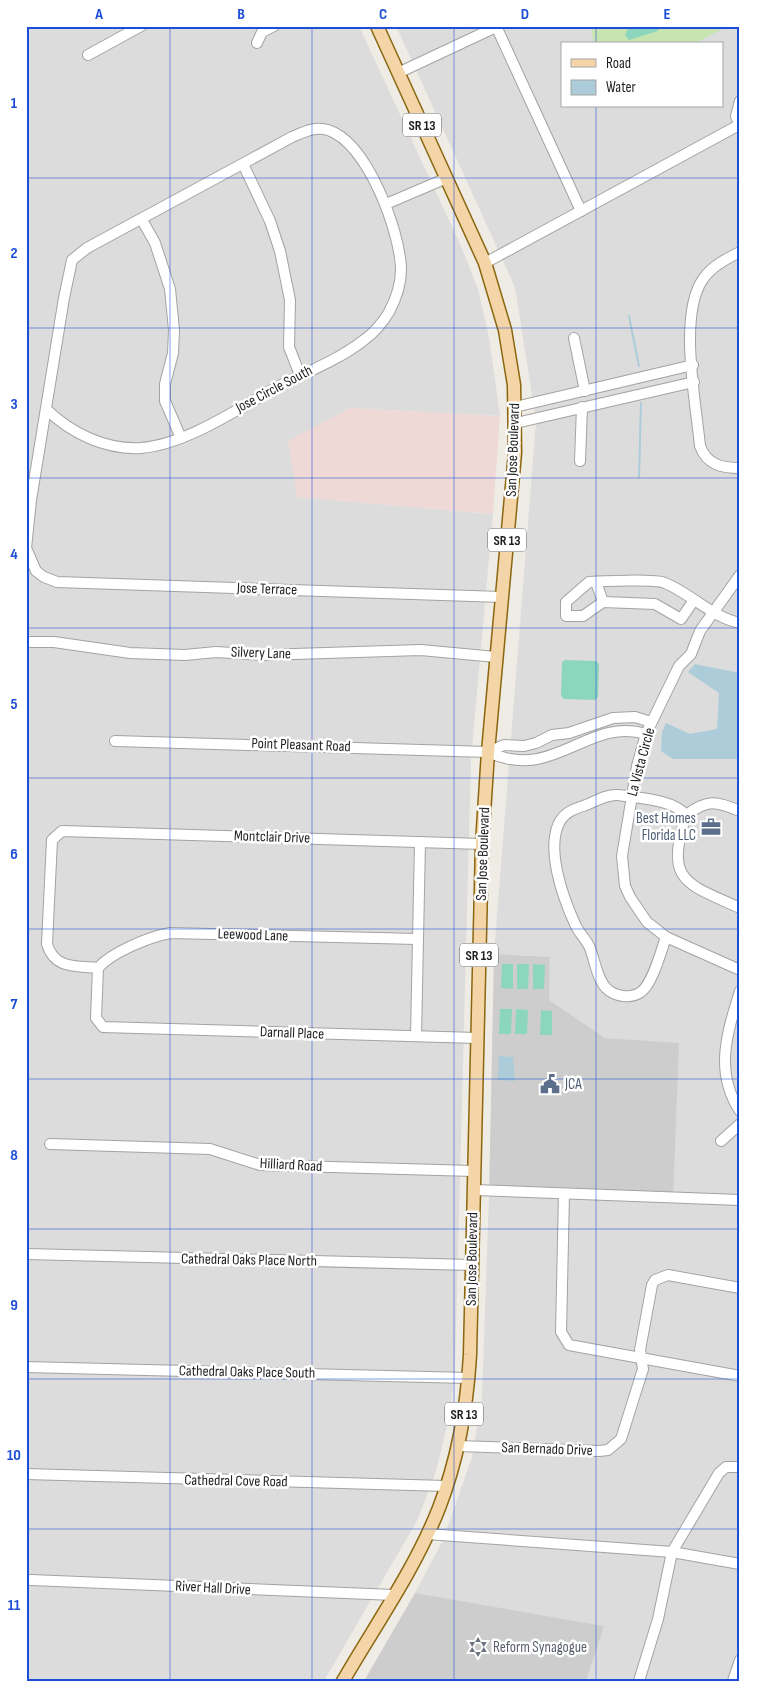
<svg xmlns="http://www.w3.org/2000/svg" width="766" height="1707" font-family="'Sofia Sans Condensed',sans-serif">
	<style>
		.residential { fill: #dddcdc; fill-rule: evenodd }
		.commercial { fill: #eed9d7 }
		.religious { fill: #cdcdcd }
		.grass { fill: #c8e4b1 }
		.pitch { fill: #8cd6bd }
		.water { fill: #abccd8 }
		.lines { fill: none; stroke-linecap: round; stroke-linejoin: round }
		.stream { stroke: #abccd8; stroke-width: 2 }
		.minor-casing { stroke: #a3a3a3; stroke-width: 12 }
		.major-casing { stroke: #8b670f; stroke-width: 15 }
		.minor { stroke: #fff; stroke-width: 10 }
		.major { stroke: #f3d5a7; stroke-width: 12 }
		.grid { fill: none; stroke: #1d4ed8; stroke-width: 1; stroke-opacity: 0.55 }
		.labels { text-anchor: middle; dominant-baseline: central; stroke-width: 5; stroke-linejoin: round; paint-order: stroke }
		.shield { fill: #fff; stroke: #626262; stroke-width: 1 }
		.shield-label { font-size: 14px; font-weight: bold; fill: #1f1f1f }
		.street-label { font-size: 15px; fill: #1f1f1f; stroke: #fff }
		.service-label { font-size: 15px; fill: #4e5e75; stroke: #fff; text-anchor: end }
		.worship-label { font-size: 15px; fill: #5b616d; stroke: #fff; text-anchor: start }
		.neatline { fill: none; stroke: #1d4ed8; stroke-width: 2 }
		.grid-label { font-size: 16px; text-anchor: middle; font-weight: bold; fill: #1d4ed8 }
	</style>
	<rect width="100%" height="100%" fill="#efece6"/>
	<g class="residential">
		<polygon points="26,26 359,26 461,246 478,289 489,337 500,416 350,408 297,497 493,514 471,759 455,1368 450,1414 436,1471 418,1519 324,1681 26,1681"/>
		<path d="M396,26h344v1655h-154l17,-55 -188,-33 28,-53 29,-83 10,-60 7,-202 190,-151 -74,-6 -57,-38 2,-43 -56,-3 42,-533 -21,-134zM562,44h160v62h-160z"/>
	</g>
	<polygon class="commercial" points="350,408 500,416 493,514 297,497 288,441"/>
	<g class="religious">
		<polygon points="494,954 550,957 549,1000 605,1038 679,1043 673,1199 489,1195"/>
		<polygon points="415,1593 604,1626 586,1681 364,1681"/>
	</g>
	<polygon class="grass" points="591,26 728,26 694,44 594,44"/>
	<g class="pitch">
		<polygon points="629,26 660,26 658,31 629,40 625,35"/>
		<polygon points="565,660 596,661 599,664 598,697 595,700 564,699 561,696 562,662"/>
		<polygon points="502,964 513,964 513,989 501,988"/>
		<polygon points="517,964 529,964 528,989 517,989"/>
		<polygon points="533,964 545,965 544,989 533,989"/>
		<polygon points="500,1009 512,1009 511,1034 499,1034"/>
		<polygon points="516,1009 528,1010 527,1034 515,1034"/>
		<polygon points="541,1010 552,1011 552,1035 540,1035"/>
	</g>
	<g class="water">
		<polygon points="695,664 740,673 740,759 673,759 661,751 662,732 666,723 690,734 717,729 719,693 688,672"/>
		<polygon points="499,1056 513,1057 515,1081 498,1080"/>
	</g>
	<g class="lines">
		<g class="stream">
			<polyline points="629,316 639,366"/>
			<polyline points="639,477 641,403"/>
		</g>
		<defs>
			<g id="minor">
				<polyline points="496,26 581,211"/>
				<polyline points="257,43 262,32 274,26"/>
				<polyline points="88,55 141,26"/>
				<polyline points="398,73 498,26"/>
				<polyline points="740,101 736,116 740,127"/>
				<polyline points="243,164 270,221 280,251 290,300 289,347 300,375"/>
				<polyline points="386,204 447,178"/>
				<polyline points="142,220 155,243 170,289 174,330 173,353 165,384 165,401 181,438"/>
				<path d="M740,252c-14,7 -28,14 -37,27 -25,36 -7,124 -3,167 7,19 22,22 40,22"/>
				<polyline points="485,263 739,125"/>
				<polyline points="574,338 585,391"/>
				<polyline points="515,407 693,365"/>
				<path d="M46,409c25,24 59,41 95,39 47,-4 99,-41 140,-63 28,-14 59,-26 83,-45 10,-7 19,-18 25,-28 7,-13 12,-29 12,-43 -1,-38 -34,-127 -73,-139 -13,-4 -24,2 -36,7l-205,111 -15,12 -8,38 -33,202 -5,48 10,23 8,6 13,5 445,15"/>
				<polyline points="516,423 694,382"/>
				<polyline points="580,461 582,407"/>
				<polyline points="740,575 700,631 691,654 679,666 646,734 637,766 622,856 625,886 630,897 647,922 666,937 740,970"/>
				<polyline points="596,582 603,602"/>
				<path d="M694,600l-13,19 -26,-15 -52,-2 -20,14h-17v-14l23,-20c13,-1 67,-3 76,1 27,11 46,34 75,40"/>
				<polyline points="26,642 54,642 130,653 185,655 216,652 262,655 421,650 496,657"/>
				<path d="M115,741l373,11c66,31 100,-36 158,-18"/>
				<polyline points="488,752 504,745 524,746 536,743 552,735 569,733 613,718 635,717 651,722"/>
				<path d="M686,815c-21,67 -1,68 54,93"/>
				<path d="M686,815c22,-16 29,-14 54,-4"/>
				<path d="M666,937c-5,14 -13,46 -25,55 -10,7 -26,5 -35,-4 -10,-11 -11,-29 -17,-42 -4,-8 -11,-14 -14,-22 -12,-26 -30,-76 -15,-103 6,-10 17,-13 26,-16 10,-4 21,-11 32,-10 20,3 54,4 68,20"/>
				<path d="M98,968c-22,-2 -44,1 -51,-24l5,-104 10,-9 420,13"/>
				<polyline points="98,968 96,1018 103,1027 477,1038"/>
				<path d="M98,968c14,-16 51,-31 72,-35l247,6"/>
				<path d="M740,991c-13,42 -26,81 0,120"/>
				<polyline points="416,1036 420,842"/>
				<polyline points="721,1141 740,1124"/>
				<polyline points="50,1144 210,1149 260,1165 474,1171"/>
				<polyline points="474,1190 740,1200"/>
				<polyline points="564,1194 561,1332 569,1345 740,1376"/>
				<polyline points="26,1254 472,1265"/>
				<polyline points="26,1367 469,1378"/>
				<polyline points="458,1446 599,1451 608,1450 621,1439 643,1369 640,1350 652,1285 655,1280 668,1275 740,1288"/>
				<polyline points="26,1474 446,1486"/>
				<polyline points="427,1534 672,1552 740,1564"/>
				<polyline points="31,1580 394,1595"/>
				<polyline points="639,1681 658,1619 672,1552 719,1473 726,1467 740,1467"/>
				<polyline points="733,1681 740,1660"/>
			</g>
			<path id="major" d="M343,1681c33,-57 72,-112 96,-173 19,-49 28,-101 31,-153l12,-511 6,-92 27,-299 -1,-68 -9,-55 -20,-67 -108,-237"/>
		</defs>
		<use href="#minor" class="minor-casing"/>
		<use href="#major" class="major-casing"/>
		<use href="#minor" class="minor"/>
		<use href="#major" class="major"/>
	</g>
	<path class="grid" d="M170,26v1655M312,26v1655M454,26v1655M596,26v18M596,106v1575M26,178h714M26,328h714M26,478h714M26,628h714M26,778h714M26,929h714M26,1079h714M26,1229h714M26,1379h714M26,1529h714"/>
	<defs>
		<symbol id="office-bare" viewBox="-9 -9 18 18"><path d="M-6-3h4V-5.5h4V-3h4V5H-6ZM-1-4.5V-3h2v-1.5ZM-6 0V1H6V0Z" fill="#5c6f8a" stroke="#fff" stroke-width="2.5" paint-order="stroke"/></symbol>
		<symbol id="civic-bare" viewBox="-9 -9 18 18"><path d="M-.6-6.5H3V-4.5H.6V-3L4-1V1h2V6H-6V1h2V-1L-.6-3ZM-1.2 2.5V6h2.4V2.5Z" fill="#5c6f8a" stroke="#fff" stroke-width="2.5" paint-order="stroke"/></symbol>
		<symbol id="synagogue-bare" viewBox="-9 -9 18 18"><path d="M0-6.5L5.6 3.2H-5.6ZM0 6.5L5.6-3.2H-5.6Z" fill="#6b7280" stroke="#fff" stroke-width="2.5" paint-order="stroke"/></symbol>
	</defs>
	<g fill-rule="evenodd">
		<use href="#office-bare" x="697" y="813" width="28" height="28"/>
		<use href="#civic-bare" x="536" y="1070" width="28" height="28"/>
		<use href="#synagogue-bare" x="464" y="1633" width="28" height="28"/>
	</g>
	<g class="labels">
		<g class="shield">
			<rect x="403" y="113.5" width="38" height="23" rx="4"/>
			<rect x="488" y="528.5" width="38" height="23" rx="4"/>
			<rect x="460" y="943.5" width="38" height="23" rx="4"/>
			<rect x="445" y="1402.5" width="38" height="23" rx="4"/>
		</g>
		<g class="shield-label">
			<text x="422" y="125">SR 13</text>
			<text x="507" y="540">SR 13</text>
			<text x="479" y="955">SR 13</text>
			<text x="464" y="1414">SR 13</text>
		</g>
		<g class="street-label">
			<text transform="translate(274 389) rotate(-28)">Jose Circle South</text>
			<text transform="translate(513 450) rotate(-88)">San Jose Boulevard</text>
			<text transform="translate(267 589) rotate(2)">Jose Terrace</text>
			<text transform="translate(261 653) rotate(2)">Silvery Lane</text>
			<text transform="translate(301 745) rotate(2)">Point Pleasant Road</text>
			<text transform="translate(641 762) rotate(-75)">La Vista Circle</text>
			<text transform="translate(272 837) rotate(2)">Montclair Drive</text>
			<text transform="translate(483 854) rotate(-88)">San Jose Boulevard</text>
			<text transform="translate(253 935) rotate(2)">Leewood Lane</text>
			<text transform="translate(292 1033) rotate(2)">Darnall Place</text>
			<text transform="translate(291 1165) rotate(3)">Hilliard Road</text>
			<text transform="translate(472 1259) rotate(-89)">San Jose Boulevard</text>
			<text transform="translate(249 1260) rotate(1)">Cathedral Oaks Place North</text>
			<text transform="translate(247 1372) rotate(1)">Cathedral Oaks Place South</text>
			<text transform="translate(547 1449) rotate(2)">San Bernado Drive</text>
			<text transform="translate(236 1481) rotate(1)">Cathedral Cove Road</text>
			<text transform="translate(213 1588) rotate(3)">River Hall Drive</text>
		</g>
		<g class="service-label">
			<text x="696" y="818">Best Homes<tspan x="696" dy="17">Florida LLC</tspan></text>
			<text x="565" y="1084" text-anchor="start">JCA</text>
		</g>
		<g class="worship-label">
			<text x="493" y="1647">Reform Synagogue</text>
		</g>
	</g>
	<rect width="766" height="1707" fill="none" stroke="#ffffff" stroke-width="55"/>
	<rect x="561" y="42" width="162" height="65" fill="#ffffff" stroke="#a5a5a5"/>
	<rect x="571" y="59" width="25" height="8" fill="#f3d5a7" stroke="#a5a5a5"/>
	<text x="606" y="68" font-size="15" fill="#1f1f1f">Road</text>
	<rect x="571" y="80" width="25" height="15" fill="#abccd8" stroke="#a5a5a5"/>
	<text x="606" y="92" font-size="15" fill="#1f1f1f">Water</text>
	<rect x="28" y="28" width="710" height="1652" class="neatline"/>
	<g class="grid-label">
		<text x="99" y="19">A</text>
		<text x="241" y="19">B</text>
		<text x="383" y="19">C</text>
		<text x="525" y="19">D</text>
		<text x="667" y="19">E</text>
		<text x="14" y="108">1</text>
		<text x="14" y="258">2</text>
		<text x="14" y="409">3</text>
		<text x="14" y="559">4</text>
		<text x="14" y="709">5</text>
		<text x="14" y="859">6</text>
		<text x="14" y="1009">7</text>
		<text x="14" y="1160">8</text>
		<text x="14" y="1310">9</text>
		<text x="14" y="1460">10</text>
		<text x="14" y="1610">11</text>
	</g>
</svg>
